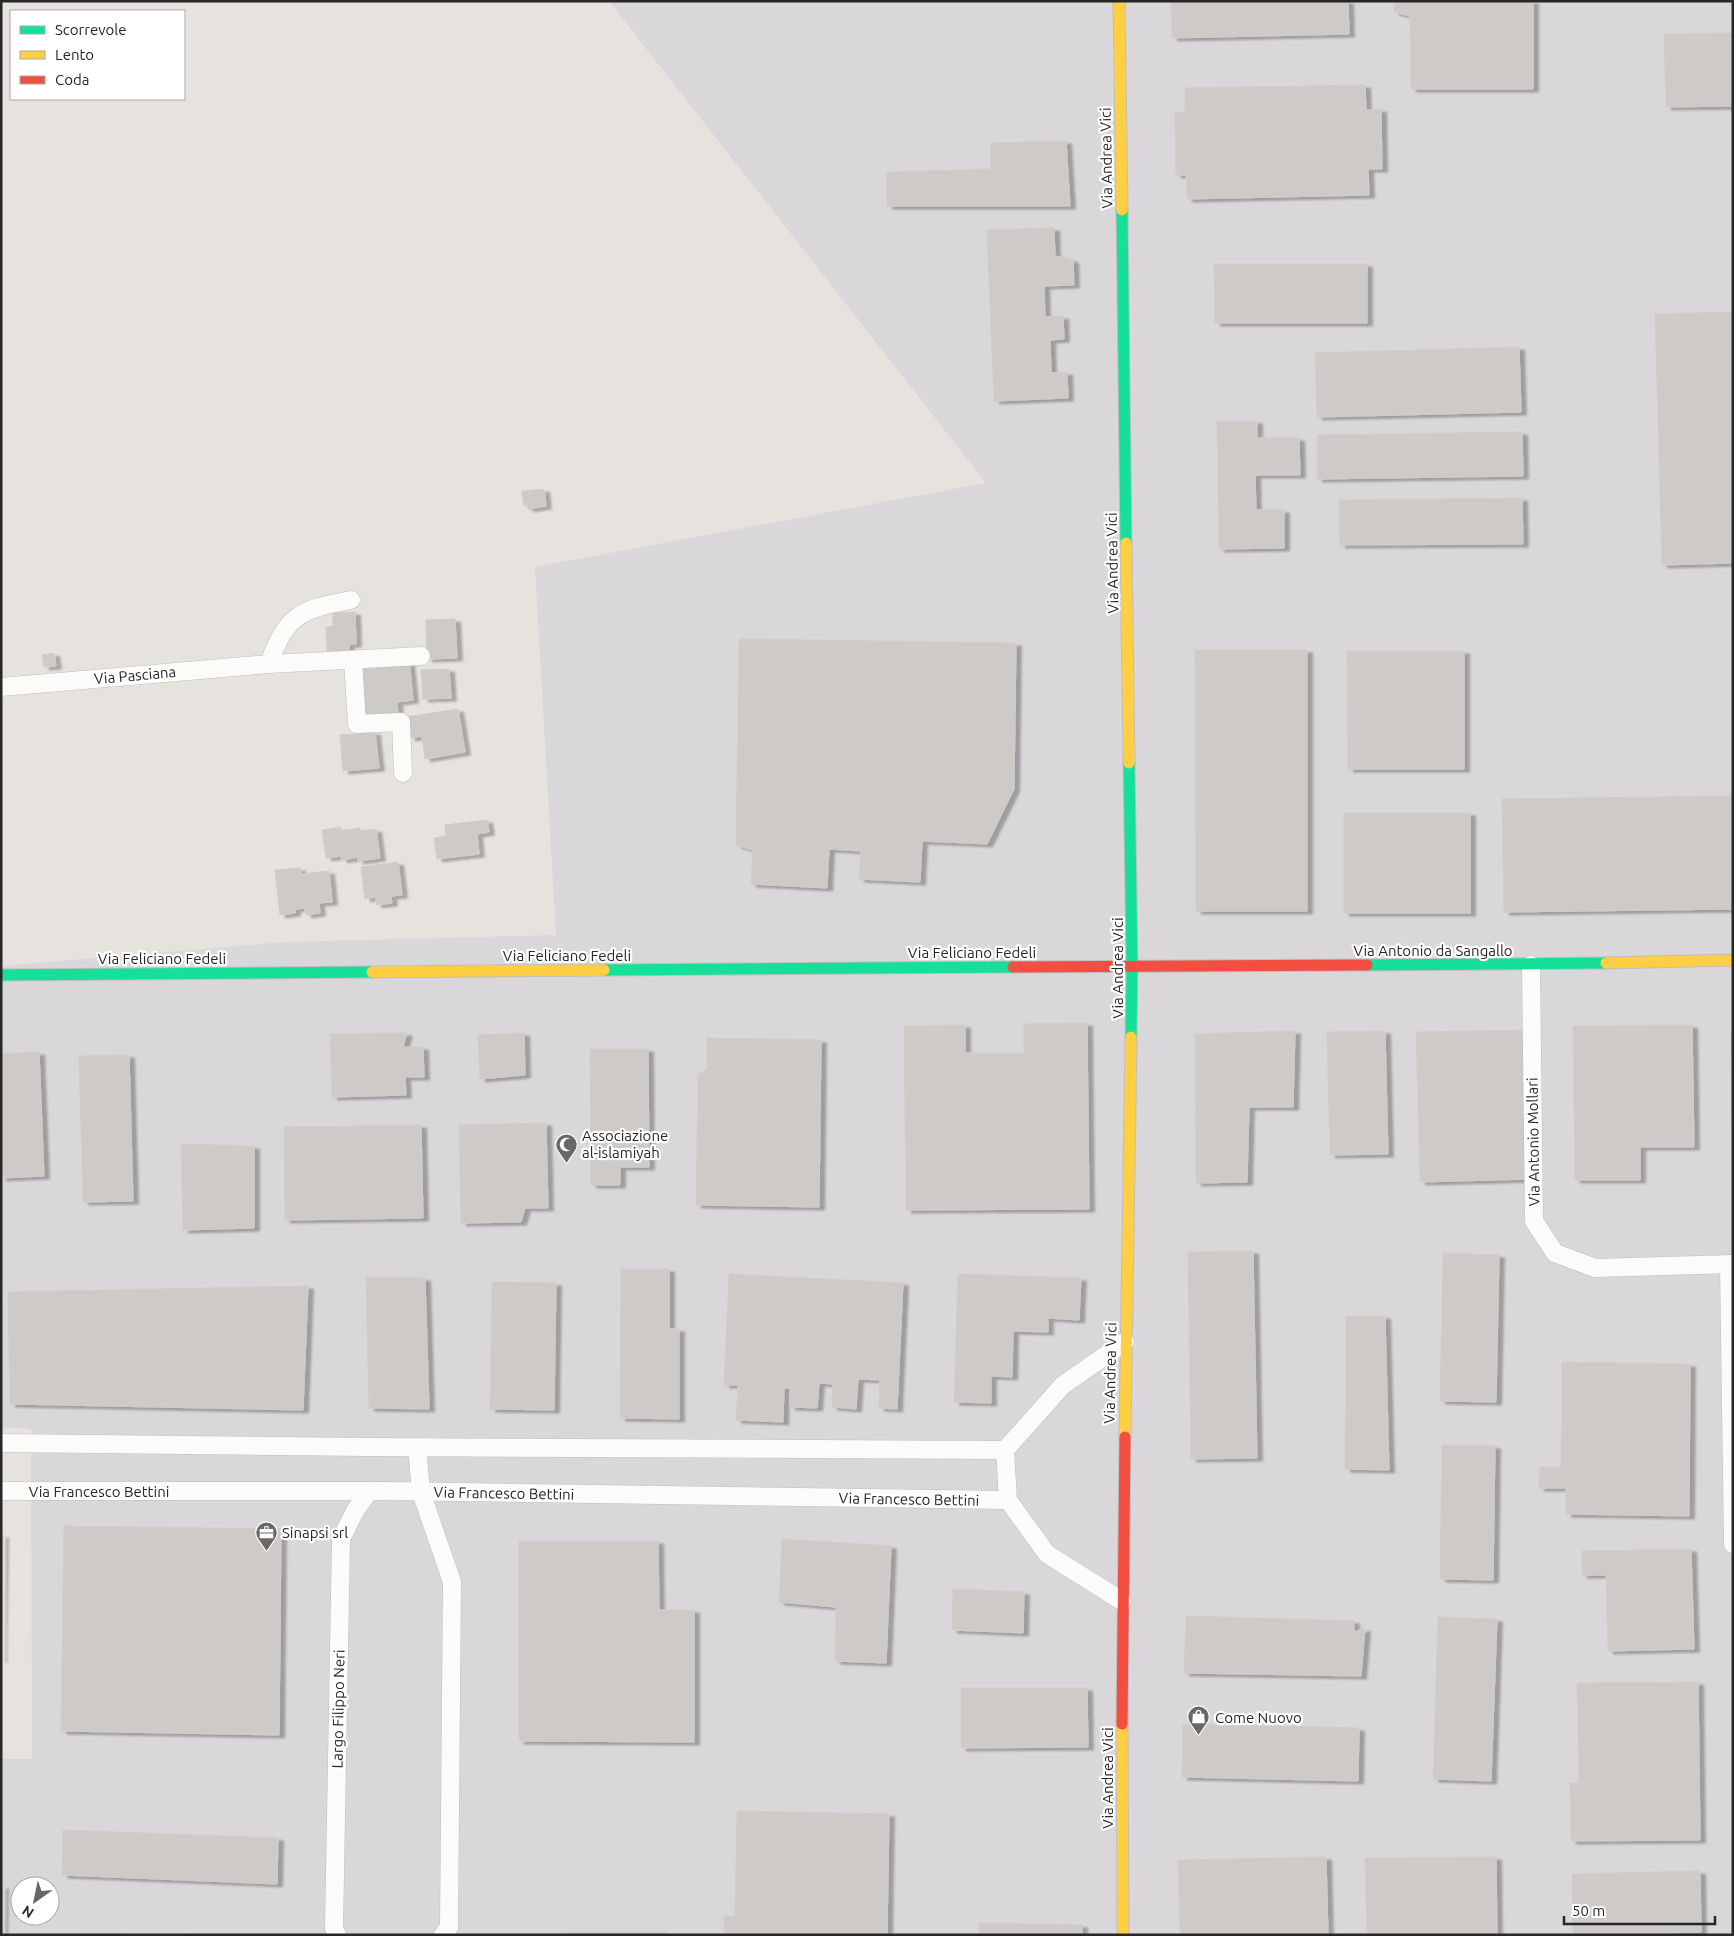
<svg xmlns="http://www.w3.org/2000/svg" width="1734" height="1936" font-family="Ubuntu,sans-serif">
	<style>
		.industrial { fill: #d9d7d9; fill-rule: evenodd }
		.building { fill: #cdcac7; stroke: #d0cdca; filter: url(#shadow) }
		.lines { fill: none; stroke-linecap: round; stroke-linejoin: round }
		.street-casing { stroke: #c0bebf; stroke-width: 19 }
		.fast-casing { stroke: #c0bebf; stroke-width: 13 }
		.slow-casing { stroke: #c0bebf; stroke-width: 13 }
		.jam-casing { stroke: #c0bebf; stroke-width: 13 }
		.street { stroke: #fbfbfa; stroke-width: 18 }
		.fast { stroke: #16e098; stroke-width: 11 }
		.slow { stroke: #ffcf43; stroke-width: 11 }
		.jam { stroke: #f24e42; stroke-width: 11 }
		.labels { text-anchor: middle; dominant-baseline: central; stroke-width: 4.5; stroke-linejoin: round; paint-order: stroke }
		.street-label { font-size: 15px; fill: #272727; stroke: #fff }
		.poi-label { font-size: 15px; fill: #272727; stroke: #fff; text-anchor: start }
	</style>
	<defs>
		<filter id="shadow"><feDropShadow dx="5.5" dy="3" stdDeviation="1" flood-color="#0004"/></filter>
	</defs>
	<rect width="100%" height="100%" fill="#e6e2de"/>
	<path class="industrial" d="M609,1h1124v1934h-1732v-176h31l-1,-330 -30,-2v-461l284,-24 271,-7 -21,-368 451,-84zM20,1886h30v30h-30z"/>
	<g class="building">
		<polygon points="1171,1 1348,1 1349,34 1172,38"/>
		<polygon points="1394,1 1533,1 1533,89 1411,89 1410,16 1394,12"/>
		<polygon points="1733,33 1733,106 1666,107 1664,34"/>
		<polygon points="1365,85 1366,110 1381,109 1382,169 1368,169 1369,195 1187,199 1186,175 1176,175 1175,113 1185,112 1185,88"/>
		<polygon points="1066,141 1070,206 887,206 887,172 991,169 991,143"/>
		<polygon points="1054,228 1055,256 1073,260 1074,285 1044,286 1045,317 1063,316 1064,339 1050,340 1051,373 1067,372 1068,398 994,401 987,230"/>
		<polygon points="1214,264 1367,264 1367,323 1215,323"/>
		<polygon points="1733,312 1733,563 1662,565 1655,314"/>
		<polygon points="1519,347 1521,412 1317,417 1315,353"/>
		<polygon points="1217,421 1257,421 1257,438 1299,438 1300,475 1255,475 1256,510 1284,510 1284,548 1219,549"/>
		<polygon points="1522,432 1523,476 1317,479 1317,435"/>
		<polygon points="544,489 546,506 528,509 527,505 524,506 522,491"/>
		<polygon points="1522,498 1523,544 1340,545 1339,500"/>
		<polygon points="355,612 356,644 349,644 349,653 327,653 326,627 333,626 333,613"/>
		<polygon points="455,619 457,658 427,659 426,620"/>
		<polygon points="739,639 1016,643 1014,789 987,844 922,841 920,882 859,879 861,851 829,849 827,888 751,884 753,850 736,845"/>
		<polygon points="1195,650 1307,650 1307,911 1196,911"/>
		<polygon points="1347,651 1464,651 1464,769 1348,769"/>
		<polygon points="54,653 56,666 44,667 42,655"/>
		<polygon points="409,660 413,700 397,702 398,716 360,719 355,664"/>
		<polygon points="449,669 451,698 423,699 421,670"/>
		<polygon points="458,709 465,752 425,759 422,736 410,738 406,717"/>
		<polygon points="375,732 379,768 343,771 340,735"/>
		<polygon points="1733,796 1733,909 1504,912 1502,799"/>
		<rect x="1344" y="813" width="126" height="100"/>
		<polygon points="487,820 489,832 477,834 479,854 437,859 434,838 446,836 445,825"/>
		<polygon points="341,827 340,831 360,828 360,831 376,829 380,858 358,861 358,857 342,860 341,856 326,858 322,830"/>
		<polygon points="398,862 402,895 391,896 392,903 376,905 376,897 365,899 361,867"/>
		<polygon points="300,868 301,874 329,871 332,902 319,903 320,913 306,915 305,908 295,909 295,913 280,915 275,870"/>
		<polygon points="1087,1023 1089,1209 906,1210 904,1026 965,1025 965,1053 1024,1053 1024,1024"/>
		<polygon points="1692,1025 1694,1147 1640,1147 1640,1180 1575,1180 1573,1026"/>
		<polygon points="1527,1030 1531,1179 1420,1182 1416,1032"/>
		<polygon points="1295,1031 1293,1107 1249,1107 1247,1182 1196,1183 1195,1034"/>
		<polygon points="1385,1031 1388,1154 1330,1155 1327,1032"/>
		<polygon points="407,1033 403,1047 423,1047 424,1077 405,1077 406,1095 332,1097 330,1034"/>
		<polygon points="524,1033 525,1075 480,1079 478,1035"/>
		<polygon points="1731,1033 1733,1033 1733,1138 1732,1138"/>
		<polygon points="707,1038 821,1040 819,1207 696,1205 698,1074 707,1069"/>
		<polygon points="590,1049 648,1049 649,1167 620,1167 620,1185 591,1185"/>
		<polygon points="39,1052 44,1176 1,1178 1,1054"/>
		<polygon points="129,1055 133,1201 83,1202 79,1056"/>
		<polygon points="546,1123 548,1208 525,1208 521,1222 461,1223 459,1125"/>
		<polygon points="421,1125 423,1218 285,1220 284,1127"/>
		<polygon points="181,1144 254,1146 254,1228 183,1230"/>
		<polygon points="1253,1251 1257,1458 1191,1459 1188,1252"/>
		<polygon points="1443,1253 1499,1255 1496,1402 1440,1401"/>
		<polygon points="621,1269 669,1269 669,1329 679,1329 679,1419 620,1418"/>
		<polygon points="729,1274 903,1283 897,1409 879,1408 880,1380 858,1379 856,1409 832,1407 833,1384 819,1383 817,1408 790,1407 790,1388 784,1388 783,1422 736,1420 738,1385 724,1385"/>
		<polygon points="958,1274 1081,1278 1079,1320 1048,1318 1048,1332 1013,1331 1012,1377 991,1376 991,1403 954,1402"/>
		<polygon points="366,1277 425,1278 429,1409 369,1408"/>
		<polygon points="492,1282 556,1283 554,1410 490,1409"/>
		<polygon points="308,1286 303,1410 10,1404 8,1292"/>
		<polygon points="1346,1316 1385,1316 1389,1470 1345,1469"/>
		<polygon points="1562,1362 1690,1364 1689,1516 1566,1514 1566,1488 1539,1488 1540,1467 1561,1467"/>
		<polygon points="1442,1445 1495,1446 1493,1580 1440,1579"/>
		<polygon points="64,1526 281,1529 279,1735 61,1731"/>
		<polygon points="1,1535 3,1535 1,1660"/>
		<polygon points="782,1539 891,1546 886,1663 835,1661 836,1607 779,1602"/>
		<polygon points="519,1541 658,1541 659,1610 694,1610 694,1742 519,1741"/>
		<polygon points="1691,1549 1694,1649 1608,1651 1606,1575 1582,1575 1582,1551"/>
		<polygon points="953,1589 1024,1592 1023,1633 952,1630"/>
		<polygon points="1186,1616 1354,1621 1354,1632 1365,1628 1361,1676 1184,1673"/>
		<polygon points="1438,1617 1497,1619 1491,1781 1433,1779"/>
		<polygon points="1698,1682 1700,1840 1571,1841 1570,1783 1579,1783 1577,1683"/>
		<polygon points="961,1688 1087,1688 1088,1747 961,1748"/>
		<polygon points="1183,1724 1359,1728 1358,1781 1182,1777"/>
		<polygon points="737,1811 889,1814 887,1935 724,1935 724,1916 735,1916"/>
		<polygon points="63,1830 278,1838 277,1884 62,1875"/>
		<polygon points="1326,1857 1328,1935 1180,1935 1178,1860"/>
		<polygon points="1496,1857 1497,1935 1367,1935 1365,1858"/>
		<polygon points="1700,1871 1701,1932 1573,1935 1572,1874"/>
		<polygon points="1,1886 3,1886 2,1935 1,1935"/>
		<polygon points="979,1923 1082,1925 1082,1935 979,1935"/>
		<rect x="561" y="1932" width="107" height="3"/>
		<polygon points="78,1933 190,1934 190,1935 78,1935"/>
	</g>
	<g class="lines">
		<defs>
			<g id="street">
				<polyline points="353,660 357,724 401,722 403,773"/>
				<polyline points="269,664 421,656"/>
				<path d="M1,687l268,-23c17,-50 33,-55 82,-64"/>
				<polyline points="1531,965 1534,1221 1555,1253 1595,1268 1733,1264"/>
				<polyline points="1729,1264 1733,1544"/>
				<polyline points="1,1443 368,1447 1005,1450"/>
				<polyline points="417,1447 421,1492 452,1582 449,1927 443,1935"/>
				<polyline points="1,1491 387,1491 1008,1500"/>
				<polyline points="1122,1601 1047,1554 1008,1500 1005,1450 1063,1385 1125,1342"/>
				<polyline points="337,1935 334,1928 341,1539 355,1511 369,1491"/>
			</g>
			<g id="fast">
				<polyline points="1122,210 1126,543"/>
				<polyline points="1129,763 1132,966 1131,1037"/>
				<polyline points="1367,965 1606,963"/>
				<polyline points="604,970 1013,967"/>
				<polyline points="1,975 372,972"/>
			</g>
			<g id="slow">
				<polyline points="1119,1 1122,210"/>
				<polyline points="1126,543 1129,763"/>
				<polyline points="1606,963 1733,960"/>
				<polyline points="372,972 604,970"/>
				<polyline points="1125,1437 1131,1037"/>
				<polyline points="1122,1724 1123,1935"/>
			</g>
			<g id="jam">
				<polyline points="1013,967 1367,965"/>
				<polyline points="1122,1724 1125,1437"/>
			</g>
		</defs>
		<use href="#street" class="street-casing"/>
		<use href="#fast" class="fast-casing"/>
		<use href="#slow" class="slow-casing"/>
		<use href="#jam" class="jam-casing"/>
		<use href="#street" class="street"/>
		<use href="#fast" class="fast"/>
		<use href="#slow" class="slow"/>
		<use href="#jam" class="jam"/>
	</g>
	<defs>
		<symbol id="mosque-pin" viewBox="-11 -11 22 30"><path d="M0 17L-7.5 6A9.5 9.5 0 1 1 7.5 6Z" fill="#6a6867" stroke="#fff"/><path d="M3.5-4.9A6 6 0 1 0 3.5 4.9A5 5 0 1 1 3.5-4.9Z" fill="#fff"/></symbol>
		<symbol id="office-pin" viewBox="-11 -11 22 30"><path d="M0 17L-7.5 6A9.5 9.5 0 1 1 7.5 6Z" fill="#6a6867" stroke="#fff"/><path d="M-6-3h4V-5.5h4V-3h4V5H-6ZM-1-4.5V-3h2v-1.5ZM-6 0V1H6V0Z" fill="#fff"/></symbol>
		<symbol id="shop-pin" viewBox="-11 -11 22 30"><path d="M0 17L-7.5 6A9.5 9.5 0 1 1 7.5 6Z" fill="#6a6867" stroke="#fff"/><path d="M-5-2.5h2.3a2.7 3.5 0 0 1 5.4 0H5L5.5 6h-11ZM-1.5-2.5h3a1.5 2.3 0 0 0-3 0Z" fill="#fff"/></symbol>
	</defs>
	<g fill-rule="evenodd">
		<use href="#mosque-pin" x="554" y="1132" width="25" height="34"/>
		<use href="#office-pin" x="254" y="1520" width="25" height="34"/>
		<use href="#shop-pin" x="1186" y="1704" width="25" height="34"/>
	</g>
	<g class="labels">
		<g class="street-label">
			<text transform="translate(1106 158) rotate(-91)">Via Andrea Vici</text>
			<text transform="translate(1112 563) rotate(-91)">Via Andrea Vici</text>
			<text transform="translate(135 675) rotate(-5)">Via Pasciana</text>
			<text x="1433" y="950">Via Antonio da Sangallo</text>
			<text x="972" y="952">Via Feliciano Fedeli</text>
			<text x="567" y="955">Via Feliciano Fedeli</text>
			<text x="162" y="958">Via Feliciano Fedeli</text>
			<text transform="translate(1117 968) rotate(-90)">Via Andrea Vici</text>
			<text transform="translate(1533 1142) rotate(-91)">Via Antonio Mollari</text>
			<text transform="translate(1110 1373) rotate(-89)">Via Andrea Vici</text>
			<text x="99" y="1491">Via Francesco Bettini</text>
			<text transform="translate(504 1493) rotate(1)">Via Francesco Bettini</text>
			<text transform="translate(909 1499) rotate(1)">Via Francesco Bettini</text>
			<text transform="translate(338 1709) rotate(-89)">Largo Filippo Neri</text>
			<text transform="translate(1107 1778) rotate(-90)">Via Andrea Vici</text>
		</g>
		<g class="poi-label">
			<text x="582" y="1135">Associazione<tspan x="582" dy="17">al-islamiyah</tspan></text>
			<text x="282" y="1532">Sinapsi srl</text>
			<text x="1215" y="1717">Come Nuovo</text>
		</g>
	</g>
	<rect width="1734" height="1936" fill="none" stroke="#272727" stroke-width="5"/>
	<rect x="10" y="10" width="175" height="90" fill="#ffffff" stroke="#a9a9a9"/>
	<rect x="20" y="26" width="25" height="8" fill="#16e098" stroke="#a9a9a9"/>
	<text x="55" y="35" font-size="15" fill="#272727">Scorrevole</text>
	<rect x="20" y="51" width="25" height="8" fill="#ffcf43" stroke="#a9a9a9"/>
	<text x="55" y="60" font-size="15" fill="#272727">Lento</text>
	<rect x="20" y="76" width="25" height="8" fill="#f24e42" stroke="#a9a9a9"/>
	<text x="55" y="85" font-size="15" fill="#272727">Coda</text>
	<g transform="translate(35 1901) rotate(213)"><circle r="24" fill="#ffffff" stroke="#a9a9a9"/>
	<path d="M0-4L9 19L0 12L-9 19Z" fill="#6a6867"/>
	<text y="-8" font-size="14" font-weight="bold" text-anchor="middle" fill="#272727">N</text>
	</g>
	<path d="M1564 1916v8h151v-8" fill="none" stroke="#272727" stroke-width="2.5"/>
	<text x="1572" y="1916" font-size="15" fill="#272727" stroke="#ffffff" stroke-width="4" paint-order="stroke">50 m</text>
</svg>
